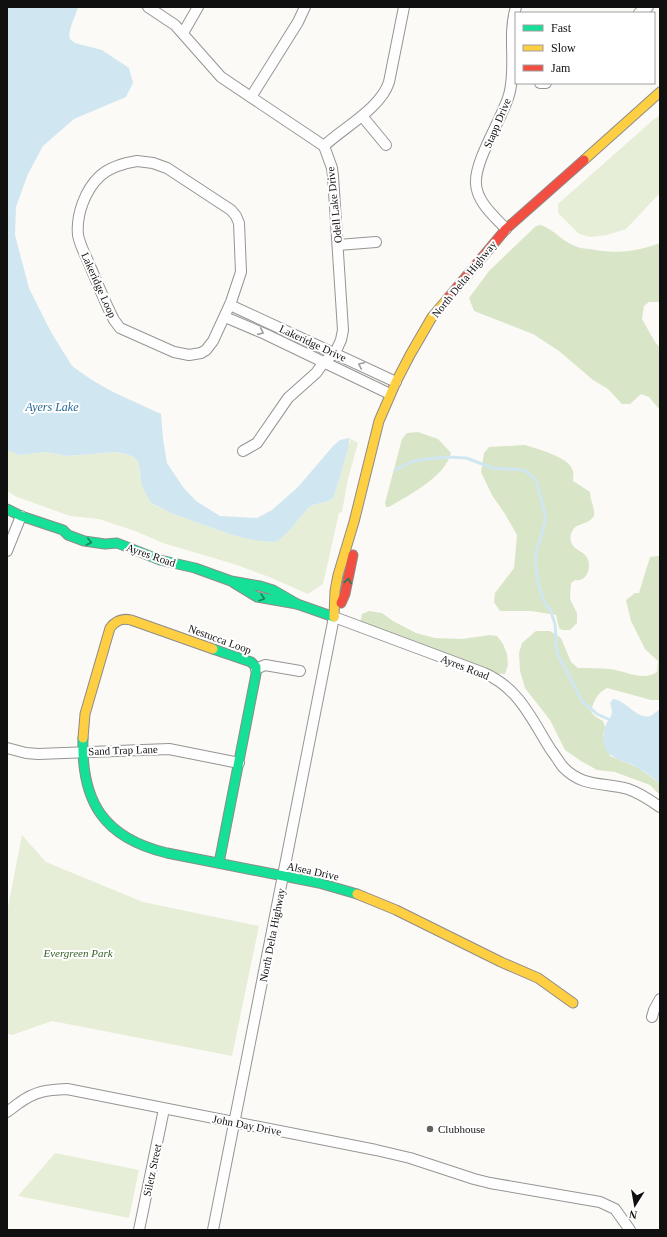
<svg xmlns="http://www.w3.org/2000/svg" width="667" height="1237" font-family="Georgia,serif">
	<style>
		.green { fill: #e7eed8 }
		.forest { fill: #d8e5c7 }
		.water { fill: #d0e7f2 }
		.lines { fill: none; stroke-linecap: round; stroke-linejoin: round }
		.stream { stroke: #d0e7f2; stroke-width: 3 }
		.street-casing { stroke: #969594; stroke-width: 12 }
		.fast-casing { stroke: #8d8c8a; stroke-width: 11 }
		.slow-casing { stroke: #8d8c8a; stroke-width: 11 }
		.jam-casing { stroke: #8d8c8a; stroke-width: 11 }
		.street { stroke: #fffefe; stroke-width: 10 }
		.fast { stroke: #16e098; stroke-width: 9 }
		.slow { stroke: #ffcf43; stroke-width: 9 }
		.jam { stroke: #f24e42; stroke-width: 9 }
		.oneway { stroke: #9f9f9f }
		.oneway2 { stroke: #13825b }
		.poi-dot { fill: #636260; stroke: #fff; stroke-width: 1.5 }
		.labels { text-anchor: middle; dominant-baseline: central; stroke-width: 4; stroke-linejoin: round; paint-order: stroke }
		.street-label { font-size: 11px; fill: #101010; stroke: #fff }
		.park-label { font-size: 11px; font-style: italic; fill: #356126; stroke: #fff }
		.poi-label { font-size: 11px; fill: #101010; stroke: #fff; text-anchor: start }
		.water-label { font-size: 12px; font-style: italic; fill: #256995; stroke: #fff }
	</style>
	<rect width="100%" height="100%" fill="#fcfaf6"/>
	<g class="green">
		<polygon points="660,115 660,193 626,229 607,235 590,237 579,234 558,213 558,204 653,120"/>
		<polygon points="349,438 358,443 348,479 342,512 339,513 323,584 308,594 269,577 237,565 163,543 135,531 99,519 70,516 17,497 7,491 7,450 19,455 45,452 67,456 116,452 126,454 134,457 138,461 140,476 152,504 171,513 232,535 271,542 290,530 308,508 313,505 329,501 334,497 350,441"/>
		<polygon points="22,835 46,862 143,902 259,926 232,1056 52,1021 12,1035 7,1034 7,912"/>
		<polygon points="55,1153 139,1170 129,1218 18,1196"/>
	</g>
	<g class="forest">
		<path d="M541,225c14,5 20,16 34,21 4,2 10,3 15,3 24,5 47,3 70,-6v59h-11l-5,4 -2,13 13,23 5,6v62l-11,-13 -8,-3 -11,10h-8l-14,-15 -15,-9 -34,-29 -26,-17 -59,-23 -5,-13 20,-27 47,-45z"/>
		<path d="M418,432l20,7 13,14c-6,24 -42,42 -62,54h-3l-1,-4 17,-64 5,-6z"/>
		<path d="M525,445c12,4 45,12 48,26 1,3 0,7 0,10l17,11c0,8 5,16 4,24 -2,2 -4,5 -7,6 -6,3 -13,3 -15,10 -2,3 -2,9 0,12 3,6 10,7 14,12 7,9 1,27 -11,24l-4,3 -1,16 7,14v10l-7,7h-8l-3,-2 -3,-13 -25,-4h-31l-6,-9 1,-9 19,-25 3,-33 -12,-21 -13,-19 -11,-23 3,-19 5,-6z"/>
		<path d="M658,556h2v144h-9l-44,-12c-9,4 -14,14 -16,24l5,5 7,4 2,6 -2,8 7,21 29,12 21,16v11l-10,-10 -35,-13 -18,-2 -16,-9 -16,-11 -15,-30 -25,-32 -5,-17 -1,-18 3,-10 14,-12h14l11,7 10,24 7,6c10,0 21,0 31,1 15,1 34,13 48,3l1,-11 -13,-12 -14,-28 -5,-21 9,-7h4l11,-36z"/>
		<polygon points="369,611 382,613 393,621 416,633 435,638 462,639 490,635 497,636 503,644 507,654 508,665 505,674 490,673 360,624 362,614"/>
	</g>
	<g class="water">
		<path d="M7,7h71c-2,9 -11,24 -8,32l5,4 27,7 27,18 4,15 -7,14 -52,22 -31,27 -15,28 -12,33 -1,28 14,53 22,44 21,34 20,14 21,12 48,22 2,25 4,24 16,24 13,14 24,15 37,2 15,-8 26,-23 35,-41 7,-6 9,-2v7l-15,52 -5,4 -16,4 -5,3 -18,22 -12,11 -7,1 -17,-2 -22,-5 -61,-22 -20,-10 -9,-17 -4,-25 -4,-4 -8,-3 -10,-2 -49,4 -22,-4 -26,3 -12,-5z"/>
		<path d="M613,699c11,0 25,21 37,17 3,-1 7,-5 10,-7v75c-6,-5 -13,-11 -20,-15 -18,-11 -41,-9 -36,-38 2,-13 12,-12 6,-28z"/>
	</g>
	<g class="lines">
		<polyline class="stream" points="395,470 411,462 426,459 448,457 466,458 493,468 524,470 536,480 545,514 545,523 536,552 535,562 539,587 545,604 550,609 555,624 557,653 582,701 597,714 610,720"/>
		<defs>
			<g id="street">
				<polyline points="148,7 175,25 221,77 324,146 332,168 333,176 343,330 341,340 335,353 324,362 316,373 288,398 257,443 243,451"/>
				<polyline points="639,13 648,7"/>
				<polyline points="183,33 198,7"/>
				<polyline points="540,83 546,83"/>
				<polyline points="251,97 298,22 305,7"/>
				<polyline points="362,116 386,145"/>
				<path d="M324,146c19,-18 57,-38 65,-64l15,-75"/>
				<path d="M137,161l16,2 14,5 64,42 5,6 3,7 2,49 -10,30 -18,39 -7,9 -5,3 -12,2 -15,-3 -54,-24 -6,-8c-9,-17 -16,-36 -24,-54 -4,-10 -10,-20 -12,-31 -2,-20 7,-45 22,-59 10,-9 24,-13 37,-15z"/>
				<path d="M506,229c-12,-13 -29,-27 -30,-45 -2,-23 26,-65 33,-89 8,-28 -2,-59 7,-88"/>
				<polyline points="338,245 376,242"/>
				<polyline points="230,305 396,382"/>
				<polyline points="225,317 265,334 390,394"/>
				<polyline points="7,551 21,516"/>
				<polyline points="256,669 265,665 300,671"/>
				<polyline points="7,748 26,753 38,754 169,749 239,763"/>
				<polyline points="652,1017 654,1010 660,999"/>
				<path d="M7,1112c4,-3 8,-6 12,-9 17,-12 27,-13 48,-14l309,61 34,8 64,21 16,4 110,19 15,7 15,21"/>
				<polyline points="139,1230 164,1109"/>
				<path d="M213,1230l121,-613 150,56c35,15 48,47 67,77 4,5 8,12 12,17 20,21 41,15 65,22 12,4 22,11 32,18"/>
			</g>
			<g id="fast">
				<polyline points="7,509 21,516 63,530 68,535 84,541 105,544 117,543 160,560 195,568 231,581 260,586 273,590 297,604"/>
				<polyline points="234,583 257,597 297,604 334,617"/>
				<polyline points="213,649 251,662 256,667 256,674 219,863"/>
				<path d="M83,738c-2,64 21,100 84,115l152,30 38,11"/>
			</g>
			<g id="slow">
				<polyline points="584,160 660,92"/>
				<polyline points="334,617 335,591 338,575 354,522 379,421 396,382 410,355 432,317 449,297"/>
				<path d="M83,738l2,-24 25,-86c6,-8 12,-10 21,-8l82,29"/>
				<polyline points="357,894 396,910 501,962 538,978 573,1003"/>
			</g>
			<g id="jam">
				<polyline points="449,297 506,229 584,160"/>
				<polyline points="341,603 345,594 353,555"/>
			</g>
		</defs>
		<use href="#street" class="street-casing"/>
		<use href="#fast" class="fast-casing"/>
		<use href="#slow" class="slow-casing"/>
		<use href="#jam" class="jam-casing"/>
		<use href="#street" class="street"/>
		<use href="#fast" class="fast"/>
		<use href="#slow" class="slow"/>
		<use href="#jam" class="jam"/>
	</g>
	<defs><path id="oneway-chevron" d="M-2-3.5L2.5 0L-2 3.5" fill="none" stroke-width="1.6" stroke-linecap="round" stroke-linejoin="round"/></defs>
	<g class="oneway">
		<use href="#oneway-chevron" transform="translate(261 332) rotate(24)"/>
		<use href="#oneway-chevron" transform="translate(361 365) rotate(-155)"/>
	</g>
	<g class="oneway2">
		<use href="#oneway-chevron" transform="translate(89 542) rotate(13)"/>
		<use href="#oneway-chevron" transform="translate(348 581) rotate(-79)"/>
		<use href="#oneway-chevron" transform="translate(262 598) rotate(16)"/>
	</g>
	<circle class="poi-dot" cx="430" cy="1129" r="4"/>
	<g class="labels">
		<g class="street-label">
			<text transform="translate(497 123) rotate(-67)">Stapp Drive</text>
			<text transform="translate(334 205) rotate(-96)">Odell Lake Drive</text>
			<text transform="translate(464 279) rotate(-51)">North Delta Highway</text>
			<text transform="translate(99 285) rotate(66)">Lakeridge Loop</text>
			<text transform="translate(313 343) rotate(25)">Lakeridge Drive</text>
			<text transform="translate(151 555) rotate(19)">Ayres Road</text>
			<text transform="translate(220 639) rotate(20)">Nestucca Loop</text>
			<text transform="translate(465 667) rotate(21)">Ayres Road</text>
			<text transform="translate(123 750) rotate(-2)">Sand Trap Lane</text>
			<text transform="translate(313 871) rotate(12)">Alsea Drive</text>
			<text transform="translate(272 935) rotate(-79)">North Delta Highway</text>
			<text transform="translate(247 1125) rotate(11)">John Day Drive</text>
			<text transform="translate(152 1170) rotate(-78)">Siletz Street</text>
		</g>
		<g class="park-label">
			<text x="78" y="953">Evergreen Park</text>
		</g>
		<g class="poi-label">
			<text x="438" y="1129">Clubhouse</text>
		</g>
		<g class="water-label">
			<text x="52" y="407">Ayers Lake</text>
		</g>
	</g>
	<rect width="667" height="1237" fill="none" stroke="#101010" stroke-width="16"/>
	<rect x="515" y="12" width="140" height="72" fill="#ffffff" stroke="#9f9f9f"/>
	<rect x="523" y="25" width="20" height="6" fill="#16e098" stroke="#9f9f9f"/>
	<text x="551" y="32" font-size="12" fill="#101010">Fast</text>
	<rect x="523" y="45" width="20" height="6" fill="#ffcf43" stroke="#9f9f9f"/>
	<text x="551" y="52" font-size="12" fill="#101010">Slow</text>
	<rect x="523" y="65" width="20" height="6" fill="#f24e42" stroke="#9f9f9f"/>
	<text x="551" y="72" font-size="12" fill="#101010">Jam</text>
	<g transform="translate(635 1205) rotate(191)" stroke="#ffffff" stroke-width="3" paint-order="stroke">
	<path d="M0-3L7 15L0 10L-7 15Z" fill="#101010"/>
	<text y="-6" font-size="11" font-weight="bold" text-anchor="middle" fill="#101010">N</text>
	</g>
</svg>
